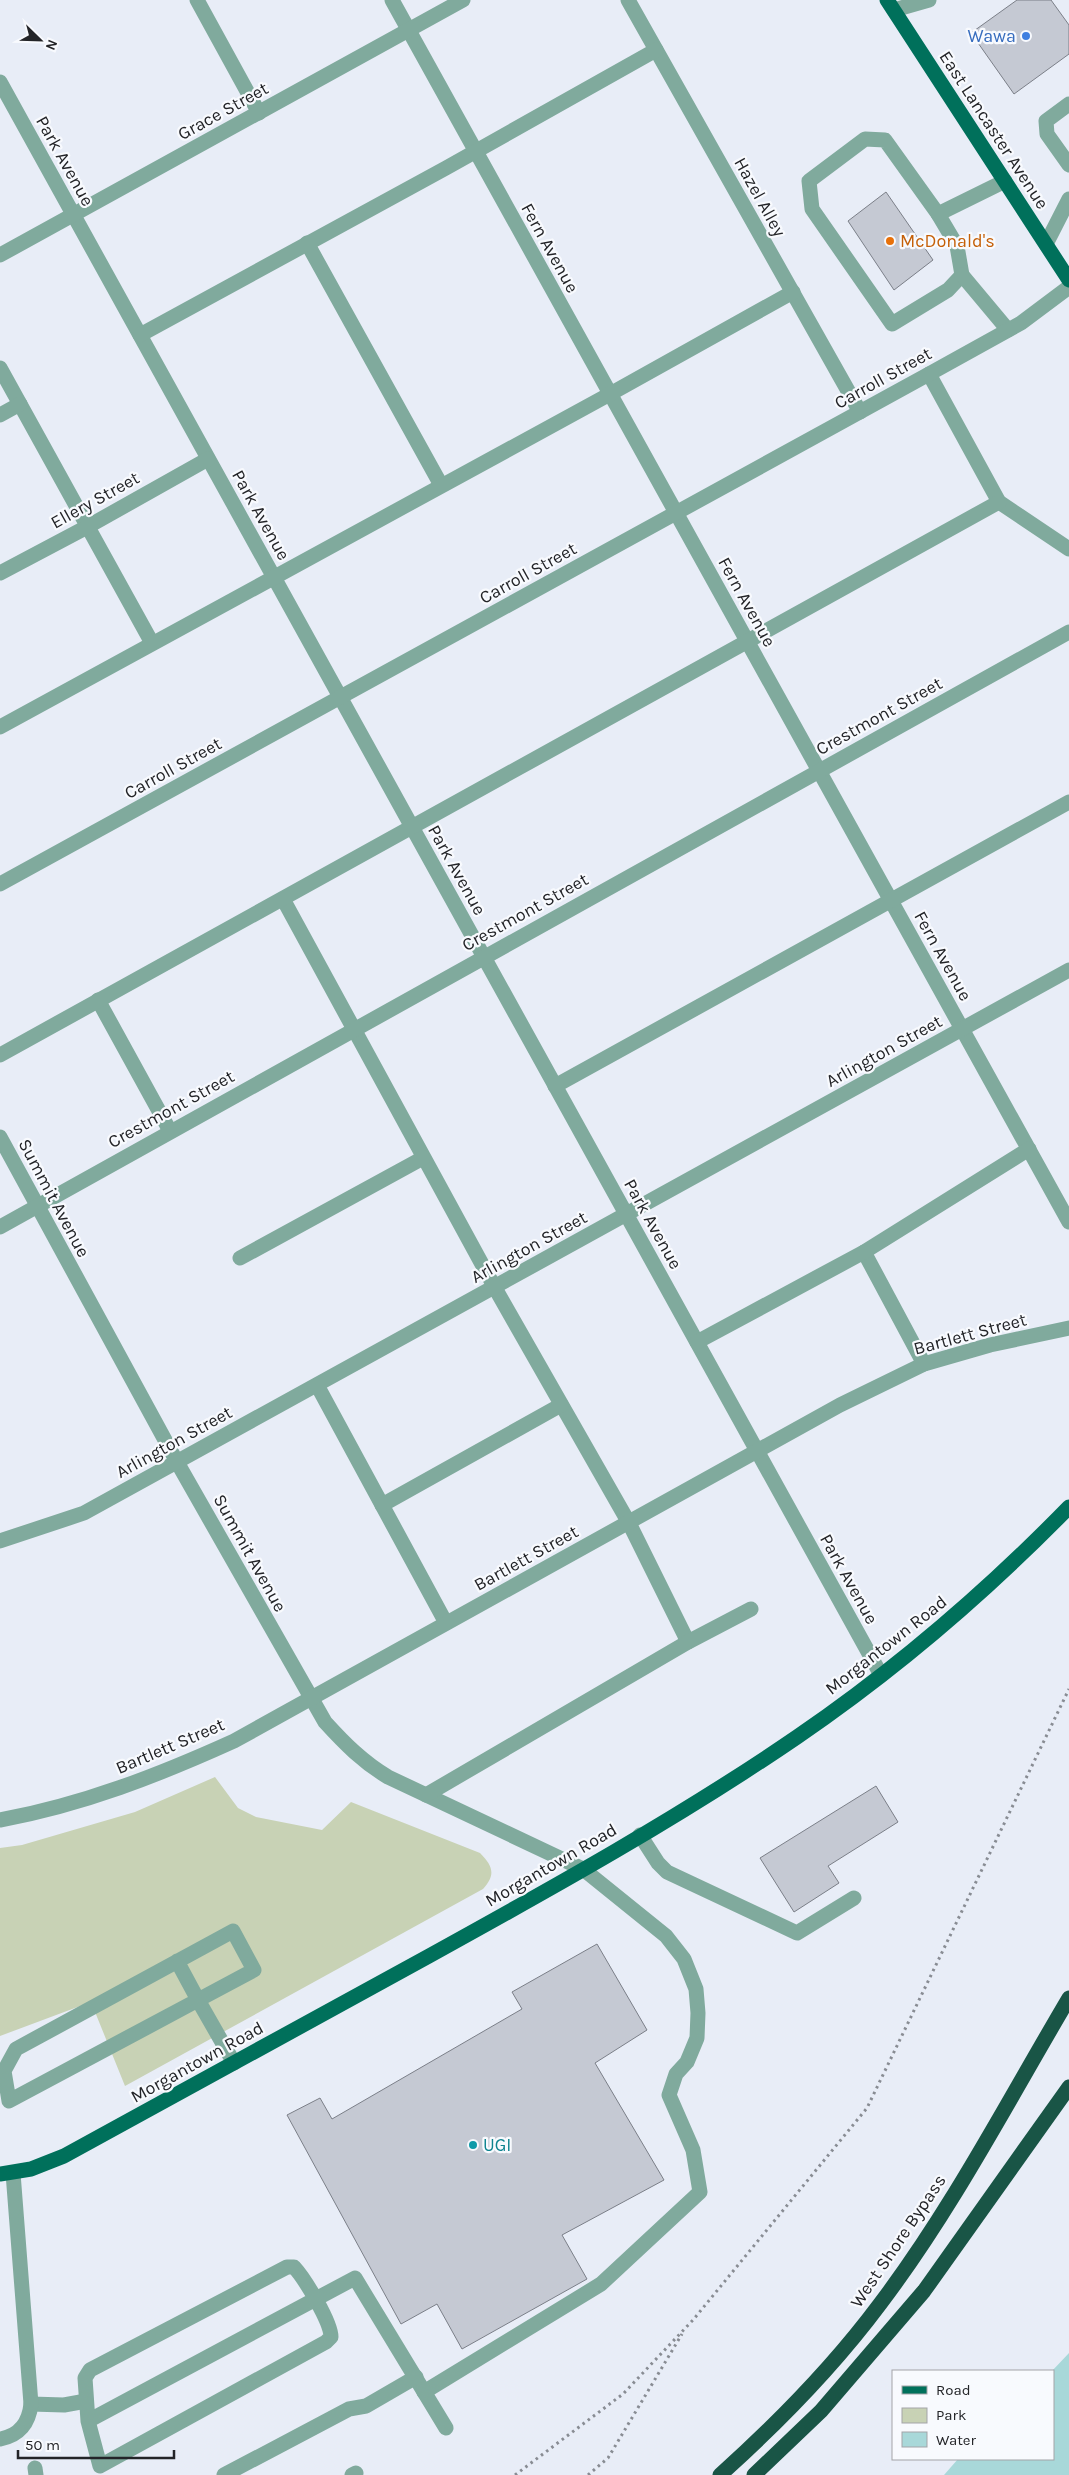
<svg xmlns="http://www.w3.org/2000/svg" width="1069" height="2475" font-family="Karla,sans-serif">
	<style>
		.green { fill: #c8d2b5 }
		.water { fill: #a8d8d9 }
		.building { fill: #c5c9d3; stroke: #7b7f88 }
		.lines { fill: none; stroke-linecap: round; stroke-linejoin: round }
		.path { stroke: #888c93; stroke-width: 3; stroke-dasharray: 2.5 4; stroke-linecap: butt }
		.minor { stroke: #80aa9d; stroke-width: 15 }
		.major { stroke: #00705b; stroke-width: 15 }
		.highway { stroke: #195546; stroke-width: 15 }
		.shop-dot { fill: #3f7fe0; stroke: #f8fafe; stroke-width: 2 }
		.food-dot { fill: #e8710a; stroke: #f8fafe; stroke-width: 2 }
		.culture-dot { fill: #0f9aa8; stroke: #f8fafe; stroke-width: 2 }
		.labels { text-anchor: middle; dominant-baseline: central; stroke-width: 4.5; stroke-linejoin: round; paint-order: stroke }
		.shop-label { font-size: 18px; fill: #366cbe; stroke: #f8fafe; text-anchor: end }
		.street-label { font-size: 18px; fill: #232428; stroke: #f8fafe }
		.food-label { font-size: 18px; fill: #c56008; stroke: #f8fafe; text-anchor: start }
		.culture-label { font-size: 18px; fill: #0d838f; stroke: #f8fafe; text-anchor: start }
	</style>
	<rect width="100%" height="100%" fill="#e8edf7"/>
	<path class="green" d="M215,1777l23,31 18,9 66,13 29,-28 129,51c13,13 16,22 3,36l-358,197 -34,-84 -91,34v-188l22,-3 113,-33z"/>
	<polygon class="water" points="1069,2353 1069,2475 944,2475 958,2459 1053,2459 1052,2371"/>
	<g class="building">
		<polygon points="1017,0 1051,0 1069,25 1069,54 1014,94 971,33"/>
		<polygon points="886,192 933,260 894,290 848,221"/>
		<polygon points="876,1786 898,1822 828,1866 839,1883 794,1912 760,1858"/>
		<polygon points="597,1944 647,2030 595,2063 664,2180 562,2235 587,2279 462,2349 437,2304 401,2324 287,2115 320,2098 332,2119 522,2009 512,1992"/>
	</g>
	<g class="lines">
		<g class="path">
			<polyline points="515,2475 623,2394 693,2320 867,2108 1069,1689"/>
			<polyline points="588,2475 608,2458 682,2334"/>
		</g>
		<g class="minor">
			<polyline points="197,0 259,113"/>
			<polyline points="392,0 1069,1222"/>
			<polyline points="628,0 860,412"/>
			<polyline points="894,10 929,0"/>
			<polyline points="0,82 881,1675"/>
			<polyline points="1069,104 1046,121 1047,134 1069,165"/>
			<polygon points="865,139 885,140 938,214 957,246 962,275 948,290 892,324 812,209 809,181"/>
			<polyline points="938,214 1005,181"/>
			<polyline points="307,243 441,485"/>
			<polyline points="1046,244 1069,199"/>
			<polyline points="0,255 463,0"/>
			<polyline points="962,275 1008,330"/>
			<polyline points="140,335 446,168 656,50"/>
			<polyline points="0,368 152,643"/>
			<polyline points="929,374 999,502 1069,549"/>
			<polyline points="0,415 20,404"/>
			<polyline points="0,573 87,527 208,459"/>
			<polyline points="0,727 610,394 793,292"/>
			<polyline points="0,884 929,374 1021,323 1069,287"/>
			<polyline points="283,899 495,1288 629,1523 688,1642"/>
			<polyline points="98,1000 170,1131"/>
			<polyline points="0,1055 999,502"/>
			<polyline points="555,1086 1069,802"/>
			<path d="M0,1137l177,325 148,260c20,22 38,40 63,55l195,92 83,67 18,23 12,30 2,24 -1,25 -10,24 -11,12 -7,21 24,55 7,42 -99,92 -177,108"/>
			<polyline points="0,1227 1069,632"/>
			<polyline points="864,1252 924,1364"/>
			<polyline points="240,1258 423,1158"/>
			<polyline points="697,1342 864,1252 1029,1149"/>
			<polyline points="317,1385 446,1623"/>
			<polyline points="382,1505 561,1405"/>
			<polyline points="0,1541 84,1513 1069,970"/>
			<polyline points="426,1795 688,1642 751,1609"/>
			<path d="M0,1820c82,-15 159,-45 234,-79l606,-336 84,-41 66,-19 79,-17"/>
			<polyline points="640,1835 658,1863 667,1872 797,1933 854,1898"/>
			<polyline points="177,1961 198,2000 9,2101 4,2071 16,2049 233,1931 254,1970 198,2000 234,2063"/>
			<polyline points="31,2404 64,2405 86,2401"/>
			<path d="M88,2421l12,45 226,-124 5,-5c0,-15 -26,-58 -37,-70h-7l-197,103 -5,8 3,43 267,-143 91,150"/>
			<path d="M0,2439c19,-3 29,-16 31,-35l-18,-231"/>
			<polyline points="35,2468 36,2475"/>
			<polyline points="224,2475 349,2409 366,2406 416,2377"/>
			<polyline points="352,2475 356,2473"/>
		</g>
		<g class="major">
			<polyline points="887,0 1069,280"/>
			<path d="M0,2174l31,-5 33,-13c122,-67 244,-134 365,-200 125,-69 251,-139 368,-219 98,-67 189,-145 272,-230"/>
		</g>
		<g class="highway">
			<path d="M720,2475c58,-52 113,-108 160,-171 72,-95 128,-203 189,-306"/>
			<polyline points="754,2475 821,2411 924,2291 1069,2087"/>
		</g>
	</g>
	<circle class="shop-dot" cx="1026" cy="36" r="5"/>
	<circle class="food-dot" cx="890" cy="241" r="5"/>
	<circle class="culture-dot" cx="473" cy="2145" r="5"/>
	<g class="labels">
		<g class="shop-label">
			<text x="1016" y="36">Wawa</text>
		</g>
		<g class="street-label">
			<text transform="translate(223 111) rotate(-29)">Grace Street</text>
			<text transform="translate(994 130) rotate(57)">East Lancaster Avenue</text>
			<text transform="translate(65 161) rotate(61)">Park Avenue</text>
			<text transform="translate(760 197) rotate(61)">Hazel Alley</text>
			<text transform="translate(550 248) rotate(61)">Fern Avenue</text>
			<text transform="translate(883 378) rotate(-29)">Carroll Street</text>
			<text transform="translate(95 500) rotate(-29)">Ellery Street</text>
			<text transform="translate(261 515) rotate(61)">Park Avenue</text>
			<text transform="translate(528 573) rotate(-29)">Carroll Street</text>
			<text transform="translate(747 602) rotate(61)">Fern Avenue</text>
			<text transform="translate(879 716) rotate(-29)">Crestmont Street</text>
			<text transform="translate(173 768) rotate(-29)">Carroll Street</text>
			<text transform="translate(457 870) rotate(61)">Park Avenue</text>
			<text transform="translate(525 912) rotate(-29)">Crestmont Street</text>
			<text transform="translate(943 956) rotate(61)">Fern Avenue</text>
			<text transform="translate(884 1051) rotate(-29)">Arlington Street</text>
			<text transform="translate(171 1109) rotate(-29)">Crestmont Street</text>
			<text transform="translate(54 1198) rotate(62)">Summit Avenue</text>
			<text transform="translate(653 1224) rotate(61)">Park Avenue</text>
			<text transform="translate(529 1247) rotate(-29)">Arlington Street</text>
			<text transform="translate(970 1334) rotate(-15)">Bartlett Street</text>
			<text transform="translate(174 1442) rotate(-29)">Arlington Street</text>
			<text transform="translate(250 1553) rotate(61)">Summit Avenue</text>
			<text transform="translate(526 1558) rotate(-29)">Bartlett Street</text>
			<text transform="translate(849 1579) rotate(61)">Park Avenue</text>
			<text transform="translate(886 1645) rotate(-38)">Morgantown Road</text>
			<text transform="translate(170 1746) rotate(-23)">Bartlett Street</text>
			<text transform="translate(551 1865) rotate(-30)">Morgantown Road</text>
			<text transform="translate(197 2062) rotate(-29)">Morgantown Road</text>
			<text transform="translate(898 2241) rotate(-56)">West Shore Bypass</text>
		</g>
		<g class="food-label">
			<text x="900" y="241">McDonald's</text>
		</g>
		<g class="culture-label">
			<text x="483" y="2145">UGI</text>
		</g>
	</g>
	<rect x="892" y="2370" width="162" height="90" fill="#f8fafe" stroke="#a3a4a8"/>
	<rect x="902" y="2386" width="25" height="8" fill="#00705b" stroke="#a3a4a8"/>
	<text x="936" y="2395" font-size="15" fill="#232428">Road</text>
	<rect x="902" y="2408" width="25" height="15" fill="#c8d2b5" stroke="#a3a4a8"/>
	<text x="936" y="2420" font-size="15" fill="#232428">Park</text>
	<rect x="902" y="2432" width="25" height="15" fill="#a8d8d9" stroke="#a3a4a8"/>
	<text x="936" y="2445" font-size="15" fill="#232428">Water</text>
	<g transform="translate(40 40) rotate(113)" stroke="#f8fafe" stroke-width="4" paint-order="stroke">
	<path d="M0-4L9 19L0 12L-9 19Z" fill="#232428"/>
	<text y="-8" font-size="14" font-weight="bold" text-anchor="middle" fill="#232428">N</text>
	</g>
	<path d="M18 2450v8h156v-8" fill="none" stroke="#232428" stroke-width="2.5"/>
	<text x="25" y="2450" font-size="15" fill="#232428" stroke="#f8fafe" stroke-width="4" paint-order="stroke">50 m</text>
</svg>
